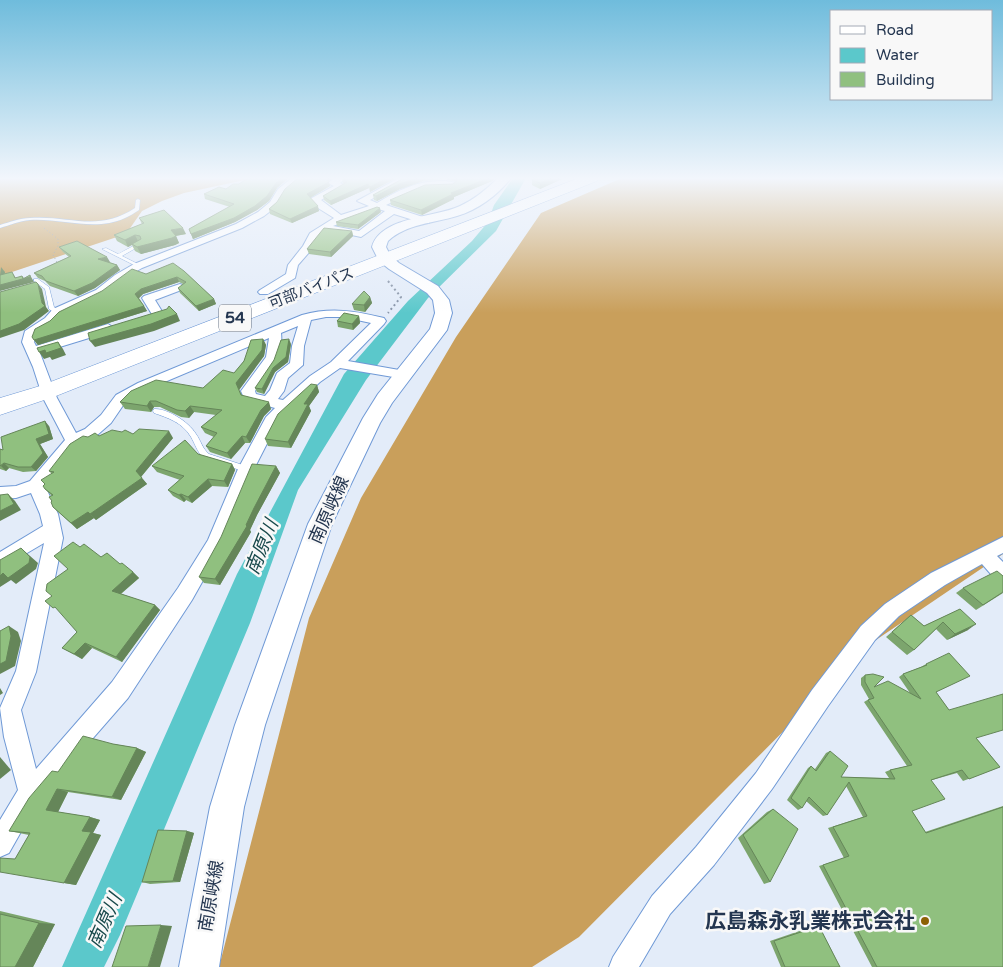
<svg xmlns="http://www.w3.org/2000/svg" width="1003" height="967" font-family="'Varela Round','Noto Sans JP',sans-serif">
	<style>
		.forest { fill: #c99f5b }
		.water { fill: #5bc8cb }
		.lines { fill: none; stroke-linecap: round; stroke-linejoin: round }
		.lane-casing { stroke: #6f99d6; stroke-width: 1 }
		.street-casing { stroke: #6f99d6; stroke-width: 2 }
		.secondary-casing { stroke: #6f99d6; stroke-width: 2 }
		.highway-casing { stroke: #6f99d6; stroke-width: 1 }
		.path-far1 { stroke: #8592a6; stroke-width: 1; stroke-dasharray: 1 2.5; stroke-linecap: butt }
		.path { stroke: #8592a6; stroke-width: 2; stroke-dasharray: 2 3; stroke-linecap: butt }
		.lane { fill: #fff; fill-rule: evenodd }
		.street { fill: #fff; fill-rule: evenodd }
		.secondary { fill: #fff; fill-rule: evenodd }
		.highway { fill: #fff; fill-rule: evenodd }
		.wall { fill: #7ca56d }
		.shaded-wall { fill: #658659 }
		.building { fill: #90c07f; stroke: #658659 }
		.poi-dot { fill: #8c6104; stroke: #f8f8f8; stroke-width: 2 }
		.labels { text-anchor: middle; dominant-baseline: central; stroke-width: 5; stroke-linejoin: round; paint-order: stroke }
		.far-street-label { font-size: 15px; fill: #243650; stroke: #f8f8f8 }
		.shield { fill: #f8f8f8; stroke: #647082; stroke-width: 1 }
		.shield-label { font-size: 16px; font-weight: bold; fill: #243650 }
		.street-label { font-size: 18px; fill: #243650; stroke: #f8f8f8 }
		.water-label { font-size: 19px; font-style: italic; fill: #18494b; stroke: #f8f8f8 }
		.near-poi-label { font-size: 21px; font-weight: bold; fill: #243650; stroke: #f8f8f8; text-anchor: end }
	</style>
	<rect width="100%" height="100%" fill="#e3ecf9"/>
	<g class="forest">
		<polygon points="0,178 254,178 184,193 162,201 142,211 126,234 0,276"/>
		<polygon points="622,178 1003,178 1003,554 870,644 579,937 532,967 219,967 309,618 361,498 456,337 541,213"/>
	</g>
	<polygon class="water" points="513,178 526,178 496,231 428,298 366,380 298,490 250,623 120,935 104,967 62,967 237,574 344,374 408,301 472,241 488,222 494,205"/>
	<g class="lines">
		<defs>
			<g id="lane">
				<path d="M138,199l2,1 -1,10c-5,3 -9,6 -14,8 -30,14 -63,0 -95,2 -11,1 -20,5 -30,8v-3c10,-3 20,-7 30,-7 40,-3 67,15 105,-10l1,-8z"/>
				<polygon points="139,243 143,244 122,256 140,265 140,266 138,267 102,249 106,248 118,254"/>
				<polygon points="34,279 38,279 49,287 54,307 59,311 59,313 55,313 49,309 45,289 34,281"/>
				<path d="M154,409c13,-1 35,13 42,25 5,7 6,14 13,20l40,13 1,2 -1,2 -3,1 -43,-14c-6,-7 -8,-14 -12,-21 -9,-15 -23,-19 -37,-24l-1,-2z"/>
			</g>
			<g id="street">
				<path d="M292,178h9l-16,14 -8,14 -13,10 -22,12 -100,40 -19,11 -19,15 -43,21 -8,9 -16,9 -3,9 2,4 72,-22 6,4 -2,3 -72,22 17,45 19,35 9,-4 16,-14 15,-20 22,-12 164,-68c29,-8 53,-4 82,3l2,3 -2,3 -36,37 57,10 5,1 2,3 -2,3 -5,1 -65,-11 -20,14 -41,38 -25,49 -30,74 -32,57 -64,98 -89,102 -30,53 -9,4v-37l18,-30 -14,-53 -4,-29 16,-37 28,-128 -44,26v-17l43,-26 -3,-12 -9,-21 -15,5 -16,1v-12l16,-1 14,-5 35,-41 -22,-42 -10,-31 -11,-25 3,-11 20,-13 8,-9 43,-19 19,-15 19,-11 102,-40 22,-12 12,-10 8,-13zM326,317h17l28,6 -40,39 -21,14 -27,24 -5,-1 6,-8 4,-13 15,-13 1,-19 7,-26zM298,326l-6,20 -2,17 -13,10 -7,17 -5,6 -9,-2 -1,-3c13,-20 29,-33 26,-58zM269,338l-3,19 -25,34 4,9 30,8 -9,9 -28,52 -30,71 -30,48 -66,94 -76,87 -15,-59 15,-38 27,-134 -5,-24 -13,-28 33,-41 17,-8 16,-14 15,-22 22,-12z"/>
				<path d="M335,178h11l-6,5 6,3 -25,14 20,15 28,-9 -12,-5 42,-23h10l-39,22 7,3c22,-13 39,-22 64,-22 6,0 11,0 15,3l-4,3h-27l-39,18 43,14v4h-6l-29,-9 -33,23 -33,-7 -10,7 -6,12 -14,16 -3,13 -27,16h-8l-2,-2 2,-2 26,-16 2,-9 15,-19 7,-13 24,-15 -16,-10 -8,-9 24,-13 -6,-3zM378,209l7,2 -26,20 -26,-5z"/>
				<polygon points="180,284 186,287 184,289 155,300 163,313 157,317 153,316 142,298 144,296"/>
				<polygon points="1003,537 1003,553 997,556 1003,562 1003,582 996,580 982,564 945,585 899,616 875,640 828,706 772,789 714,865 670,914 639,967 609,967 613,957 652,896 696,847 756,773 812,690 861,626 885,604 931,573"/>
			</g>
			<path id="secondary" d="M498,178h13c-13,17 -33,32 -54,38 -23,7 -51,8 -69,25l-2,6 4,8 9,8 39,23 11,14 3,13 -5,17 -55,73 -12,20 -48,101 -67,201 -21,82 -25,160h-40l31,-160 25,-82 73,-201 55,-106 15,-24 52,-65 5,-16 -2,-13 -6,-7 -38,-24 -10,-8 -7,-14c9,-31 63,-29 88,-41 15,-7 27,-17 38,-28z"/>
			<polygon id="highway" points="579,178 599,178 597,181 56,396 0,415 0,398 40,386"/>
		</defs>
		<use href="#lane" class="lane-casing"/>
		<use href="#street" class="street-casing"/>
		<use href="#secondary" class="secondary-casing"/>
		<use href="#highway" class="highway-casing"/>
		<polyline class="path-far1" points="44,228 58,239 58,246 53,255 58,264"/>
		<polyline class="path" points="388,281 401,297 388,313"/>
		<use href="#lane" class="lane"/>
		<use href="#street" class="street"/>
		<use href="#secondary" class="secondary"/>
		<use href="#highway" class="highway"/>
	</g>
	<g class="wall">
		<polygon points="342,178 396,178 370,192 369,188 331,205 324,200 323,196 345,184 343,183"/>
		<polygon points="404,178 495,178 492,181 454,197 454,199 422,215 391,205 390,200 453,184 456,182 445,179 423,181 400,189 377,201 374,200 373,195"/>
		<polygon points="562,179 540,189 532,185 532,180"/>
		<polygon points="328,181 330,186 310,198 319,211 292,223 270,214 269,209 277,202"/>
		<polygon points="277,188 269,201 257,210 235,222 193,239 189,229 230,207 205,199 204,194 226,189"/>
		<polygon points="381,212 358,229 337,226 336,222"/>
		<polygon points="139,218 186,234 176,236 179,243 175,245 141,254 135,251 132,245 128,247 117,241 114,235 142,224"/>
		<polygon points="352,231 353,236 331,257 309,254 307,249"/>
		<polygon points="59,247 110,262 109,262 117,265 120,270 95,288 78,296 50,286 45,281 38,278 34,273 69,257 63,252"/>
		<polygon points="184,271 214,299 216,304 199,311 180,293 178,288 183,284 179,282 143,294 139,298 147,311 38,345 34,340 146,274"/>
		<polygon points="370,297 372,303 365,312 354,310 352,304"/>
		<polygon points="359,316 360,323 353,330 338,327 337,321"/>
		<polygon points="263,339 266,345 264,356 239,390 242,395 271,409 264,416 250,443 245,443 231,459 210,452 206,446 214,437 205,433 201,427 216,415 194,412 189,418 181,417 160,407 154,407 151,412 125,409 120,402 203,388 234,373"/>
		<polygon points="291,344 288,362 275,372 264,394 257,392 255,388"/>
		<polygon points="317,385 319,392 309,406 311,411 291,448 268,446 265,439"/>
		<polygon points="49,426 53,439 40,444 48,457 36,471 23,472 9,468 6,471 0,469 0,449 3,450"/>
		<polygon points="133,434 173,438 141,477 147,484 96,520 94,518 77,529 53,507 52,496 45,489 52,474 49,471 88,437"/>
		<polygon points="198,454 232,464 235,470 228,487 212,486 192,503 186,500 184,502 173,496 168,490 180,480 157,472 152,466"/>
		<polygon points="276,466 280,473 257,515 250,530 251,532 220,585 204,583 199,577"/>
		<polygon points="80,547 101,557 120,564 133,572 139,578 121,594 155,605 160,610 122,662 92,648 82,659 62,648 77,632 52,596"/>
		<polygon points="963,588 1003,593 976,610 956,593"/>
		<polygon points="960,609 968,630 947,640 936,629 914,650 907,655 886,637 911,615 924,626"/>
		<polygon points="926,664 965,678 936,692 949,710 977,739 1000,767 963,781 957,773 932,780 912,811 925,832 1003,806 1003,967 872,967 819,866 844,858 828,828 863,817 846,786 827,815 823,816 806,801 802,808 798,810 787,800 808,768 811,766 815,769 826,753 830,751 841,777 889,778 885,772 890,770 907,766 864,702 869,699 861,685 861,678 865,675 874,687 910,693 899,677 903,674 921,667"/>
		<polygon points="113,744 137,748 146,752 121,800 68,792 58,812 90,817 100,820 93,833 101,835 76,885 64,883 15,859 29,835 9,831 58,772"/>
		<polygon points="773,809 770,882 764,884 738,838 767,812"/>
		<polygon points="187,831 194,833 180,882 150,884 142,882"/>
		<polygon points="0,911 55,924 33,967 0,967"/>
		<polygon points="814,926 819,926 840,967 781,967 770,941"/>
	</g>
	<g class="shaded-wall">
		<polygon points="282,178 289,178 277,188 269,201 257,210 235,222 193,239 191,234 276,183"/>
		<polygon points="326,178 333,178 326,183"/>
		<polygon points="387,178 396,178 370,192 370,187"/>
		<polygon points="418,178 423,178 423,181 400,189 377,201 376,196 399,184"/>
		<polygon points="489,178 495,178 492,181 454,197 454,199 422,215 421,210 451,193"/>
		<polygon points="552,178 562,178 562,179 540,189 540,183"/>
		<polygon points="329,182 330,186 308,199 307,194"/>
		<polygon points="368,184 369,188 331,205 330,201"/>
		<polygon points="318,206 319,211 292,223 290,219"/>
		<polygon points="380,208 381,212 358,229 358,225"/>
		<polygon points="183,228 186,234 174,236 171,230"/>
		<polygon points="352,231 353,236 331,257 330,252"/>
		<polygon points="135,235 138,241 128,247 125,240"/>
		<polygon points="176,236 179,243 175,245 141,254 137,247"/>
		<polygon points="107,257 110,262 101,264 98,259"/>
		<polygon points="117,265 120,270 95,288 78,296 74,291"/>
		<polygon points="1,267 5,272 4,280 0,275"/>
		<polygon points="12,272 17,280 22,276 24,278 30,275 34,282 0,291 0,285"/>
		<polygon points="177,277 179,282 143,294 138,299 135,294 141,289"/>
		<polygon points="38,284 42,289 46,307 49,311 24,330 0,338 0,331 42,303"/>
		<polygon points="370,297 372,303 365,312 364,305"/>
		<polygon points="214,299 216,304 199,311 196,306"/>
		<polygon points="144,306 147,311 38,345 34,340"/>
		<polygon points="177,314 180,321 154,331 95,347 90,341"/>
		<polygon points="359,316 360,323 353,330 352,324"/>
		<polygon points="263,339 266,345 264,356 239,390 236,383"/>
		<polygon points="289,339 291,344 288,362 275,372 264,394 262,389"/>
		<polygon points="58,342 63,349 66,355 52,360 50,357 44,359 39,352"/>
		<polygon points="317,385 319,392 309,406 311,411 291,448 288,442 304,404"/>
		<polygon points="150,401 154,407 151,412 147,406"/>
		<polygon points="269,402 271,409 264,416 250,443 246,437 261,410"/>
		<polygon points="190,406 194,412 189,418 185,411"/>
		<polygon points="45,421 49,426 53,439 40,444 48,457 36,471 31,467 36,439"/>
		<polygon points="169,431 173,438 140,478 136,471"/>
		<polygon points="242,436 245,443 231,459 227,453"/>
		<polygon points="4,463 9,468 6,471 1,466"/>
		<polygon points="232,464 235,470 228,487 224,481"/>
		<polygon points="276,466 280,473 257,515 250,530 251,532 220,585 215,579 246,525 254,508"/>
		<polygon points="142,478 147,484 96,520 90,514"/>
		<polygon points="208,479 212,486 192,503 188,497"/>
		<polygon points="8,494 15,501 21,510 0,521 0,511"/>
		<polygon points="181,494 186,500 184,502 179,495"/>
		<polygon points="88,512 94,518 77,529 71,523"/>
		<polygon points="21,548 38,563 36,569 16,584 11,580 0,587 0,576 3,573"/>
		<polygon points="133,572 139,578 118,596 112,591"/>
		<polygon points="155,605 160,610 122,662 116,657"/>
		<polygon points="976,624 968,630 947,640 955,634"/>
		<polygon points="9,626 18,632 21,641 15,666 0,674 0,664"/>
		<polygon points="85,643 92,648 82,659 74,654"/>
		<polygon points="0,688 3,693 0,695"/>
		<polygon points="137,748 146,752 121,800 112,797"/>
		<polygon points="0,757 11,770 0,779"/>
		<polygon points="57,789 68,792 57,814 46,810"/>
		<polygon points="90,817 100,820 93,833 101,835 76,885 64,883 82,831"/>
		<polygon points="187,831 194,833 180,882 173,881"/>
		<polygon points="39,923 55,924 33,967 15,967"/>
		<polygon points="161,925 172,926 160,967 148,967"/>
	</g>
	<g class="building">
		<polygon points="248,178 282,178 276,183 267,196 255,206 234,218 191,234 189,229 234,204 204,194 219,187 226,189 233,184 239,184"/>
		<polygon points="298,178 326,178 329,182 307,194 318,206 290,219 269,209 277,202 285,189"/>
		<polygon points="342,178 387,178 370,187 368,184 330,201 323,196 347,182"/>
		<polygon points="404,178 418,178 399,184 376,196 373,195"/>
		<polygon points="456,178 489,178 451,193 453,194 421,210 390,200 425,185 453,184 457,181 457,178"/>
		<polygon points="533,178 552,178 540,183 532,180"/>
		<polygon points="377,207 380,208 358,225 336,222"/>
		<polygon points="164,210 183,228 171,230 176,236 172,238 137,247 132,244 141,239 140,236 135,235 125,240 114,235 144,223 139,218"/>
		<polygon points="324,228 352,231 330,252 307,249"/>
		<polygon points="77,241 107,257 98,259 117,265 92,283 74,291 46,281 42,276 34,273 71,256 59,247"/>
		<polygon points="173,263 184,271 214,299 196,306 178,288 186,282 177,277 141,289 135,294 144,306 34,340 32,337 35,329 50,321 59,312 102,291 132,269 146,274"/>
		<polygon points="12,272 15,278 22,276 23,279 30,275 30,277 0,285 0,275"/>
		<polygon points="36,282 38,284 42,303 45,306 19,324 0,331 0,292"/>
		<polygon points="364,291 370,297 364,305 352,304"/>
		<polygon points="169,306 177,314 151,324 90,341 88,333 167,309"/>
		<polygon points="344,313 359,316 352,324 337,321"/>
		<polygon points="263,339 262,350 236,383 241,395 269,402 261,410 246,437 242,436 227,453 206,446 217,433 201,427 222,410 190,406 185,411 177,410 156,401 150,401 147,406 120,402 131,391 156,380 203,388 223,370 234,373 244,361 251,340"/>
		<polygon points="289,339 286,357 273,368 262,389 255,388 274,360 281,340"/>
		<polygon points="58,342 61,348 46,353 45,350 39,352 37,348"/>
		<polygon points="311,384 317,385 304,404 308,404 288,442 265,439 278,414"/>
		<polygon points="45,421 49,434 36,439 43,453 31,467 18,467 4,463 0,466 0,449 3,450 1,437"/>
		<polygon points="139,429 169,431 136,471 142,478 90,514 88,512 71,523 53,507 51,502 52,501 49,497 53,495 45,489 43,486 45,484 41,480 54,472 49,471 70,444 83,436 88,437 95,433 99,436 112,430 122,432 125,430 133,434"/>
		<polygon points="185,440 198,454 232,464 224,481 208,479 188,497 181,494 179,495 168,490 184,476 152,466"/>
		<polygon points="252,464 276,466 254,508 246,525 247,526 215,579 199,577 221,537"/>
		<polygon points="8,494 14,504 0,511 0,495"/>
		<polygon points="73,542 80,547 84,544 101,557 107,553 120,564 122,563 133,572 112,591 155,605 116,657 85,643 74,654 62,648 77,632 55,607 53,608 45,601 52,596 46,591 47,584 68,569 54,556"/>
		<polygon points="21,548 30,557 29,563 8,578 3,573 0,576 0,560"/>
		<polygon points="997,571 1003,576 1003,592 983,605 963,588"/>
		<polygon points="960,609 976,624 955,634 943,622 914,650 892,632 911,615 924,626"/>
		<polygon points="9,626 11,636 6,661 0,664 0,631"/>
		<polygon points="949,653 970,676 936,692 949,710 1003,694 1003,730 976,738 1000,767 969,779 962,770 931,780 945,799 912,811 926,833 1003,807 1003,967 877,967 823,865 849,856 833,827 867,816 849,782 827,815 809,797 802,808 791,798 811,766 816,771 830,751 848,766 841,777 895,779 890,770 912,765 868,700 874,698 865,682 865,675 873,674 884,677 874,687 888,681 921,699 903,674 927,665 926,664"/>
		<polygon points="83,736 113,744 137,748 112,797 57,789 46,810 90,817 82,831 91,832 64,883 0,872 0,858 15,859 30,833 9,831 29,798 52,771 58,772"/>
		<polygon points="773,809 798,829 770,882 743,835"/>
		<polygon points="158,830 187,831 173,881 142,882"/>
		<polygon points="0,914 39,923 15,967 0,967"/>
		<polygon points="161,925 148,967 112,967 126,926"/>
		<polygon points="819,926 840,967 785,967 774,941"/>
	</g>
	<linearGradient id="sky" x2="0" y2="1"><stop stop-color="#6fbcdc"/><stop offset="0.57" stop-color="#f2f6fc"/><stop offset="1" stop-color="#f2f6fc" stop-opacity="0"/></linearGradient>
	<rect width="1003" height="313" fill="url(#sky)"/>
	<circle class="poi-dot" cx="925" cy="921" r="5"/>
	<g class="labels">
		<g class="far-street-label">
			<text transform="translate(311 288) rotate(-21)">可部バイパス</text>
		</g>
		<rect class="shield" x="219" y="304.5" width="32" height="27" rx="4"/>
		<g class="shield-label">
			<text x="235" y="318">54</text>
		</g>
		<g class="street-label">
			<text transform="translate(329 510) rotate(-66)">南原峡線</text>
			<text transform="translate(211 896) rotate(-80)">南原峡線</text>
		</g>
		<g class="water-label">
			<text transform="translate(262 547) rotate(-68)">南原川</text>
			<text transform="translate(105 921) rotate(-66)">南原川</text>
		</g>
		<g class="near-poi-label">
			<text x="915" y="921">広島森永乳業株式会社</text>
		</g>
	</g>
	<rect x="830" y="10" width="162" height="90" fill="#f8f8f8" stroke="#a3aab5"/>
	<rect x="840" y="26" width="25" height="8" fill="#ffffff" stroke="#a3aab5"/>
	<text x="876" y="35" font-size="15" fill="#243650">Road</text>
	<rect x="840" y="48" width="25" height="15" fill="#5bc8cb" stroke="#a3aab5"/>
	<text x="876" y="60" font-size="15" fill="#243650">Water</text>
	<rect x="840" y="72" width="25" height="15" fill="#90c07f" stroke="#a3aab5"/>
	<text x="876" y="85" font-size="15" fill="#243650">Building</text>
</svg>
